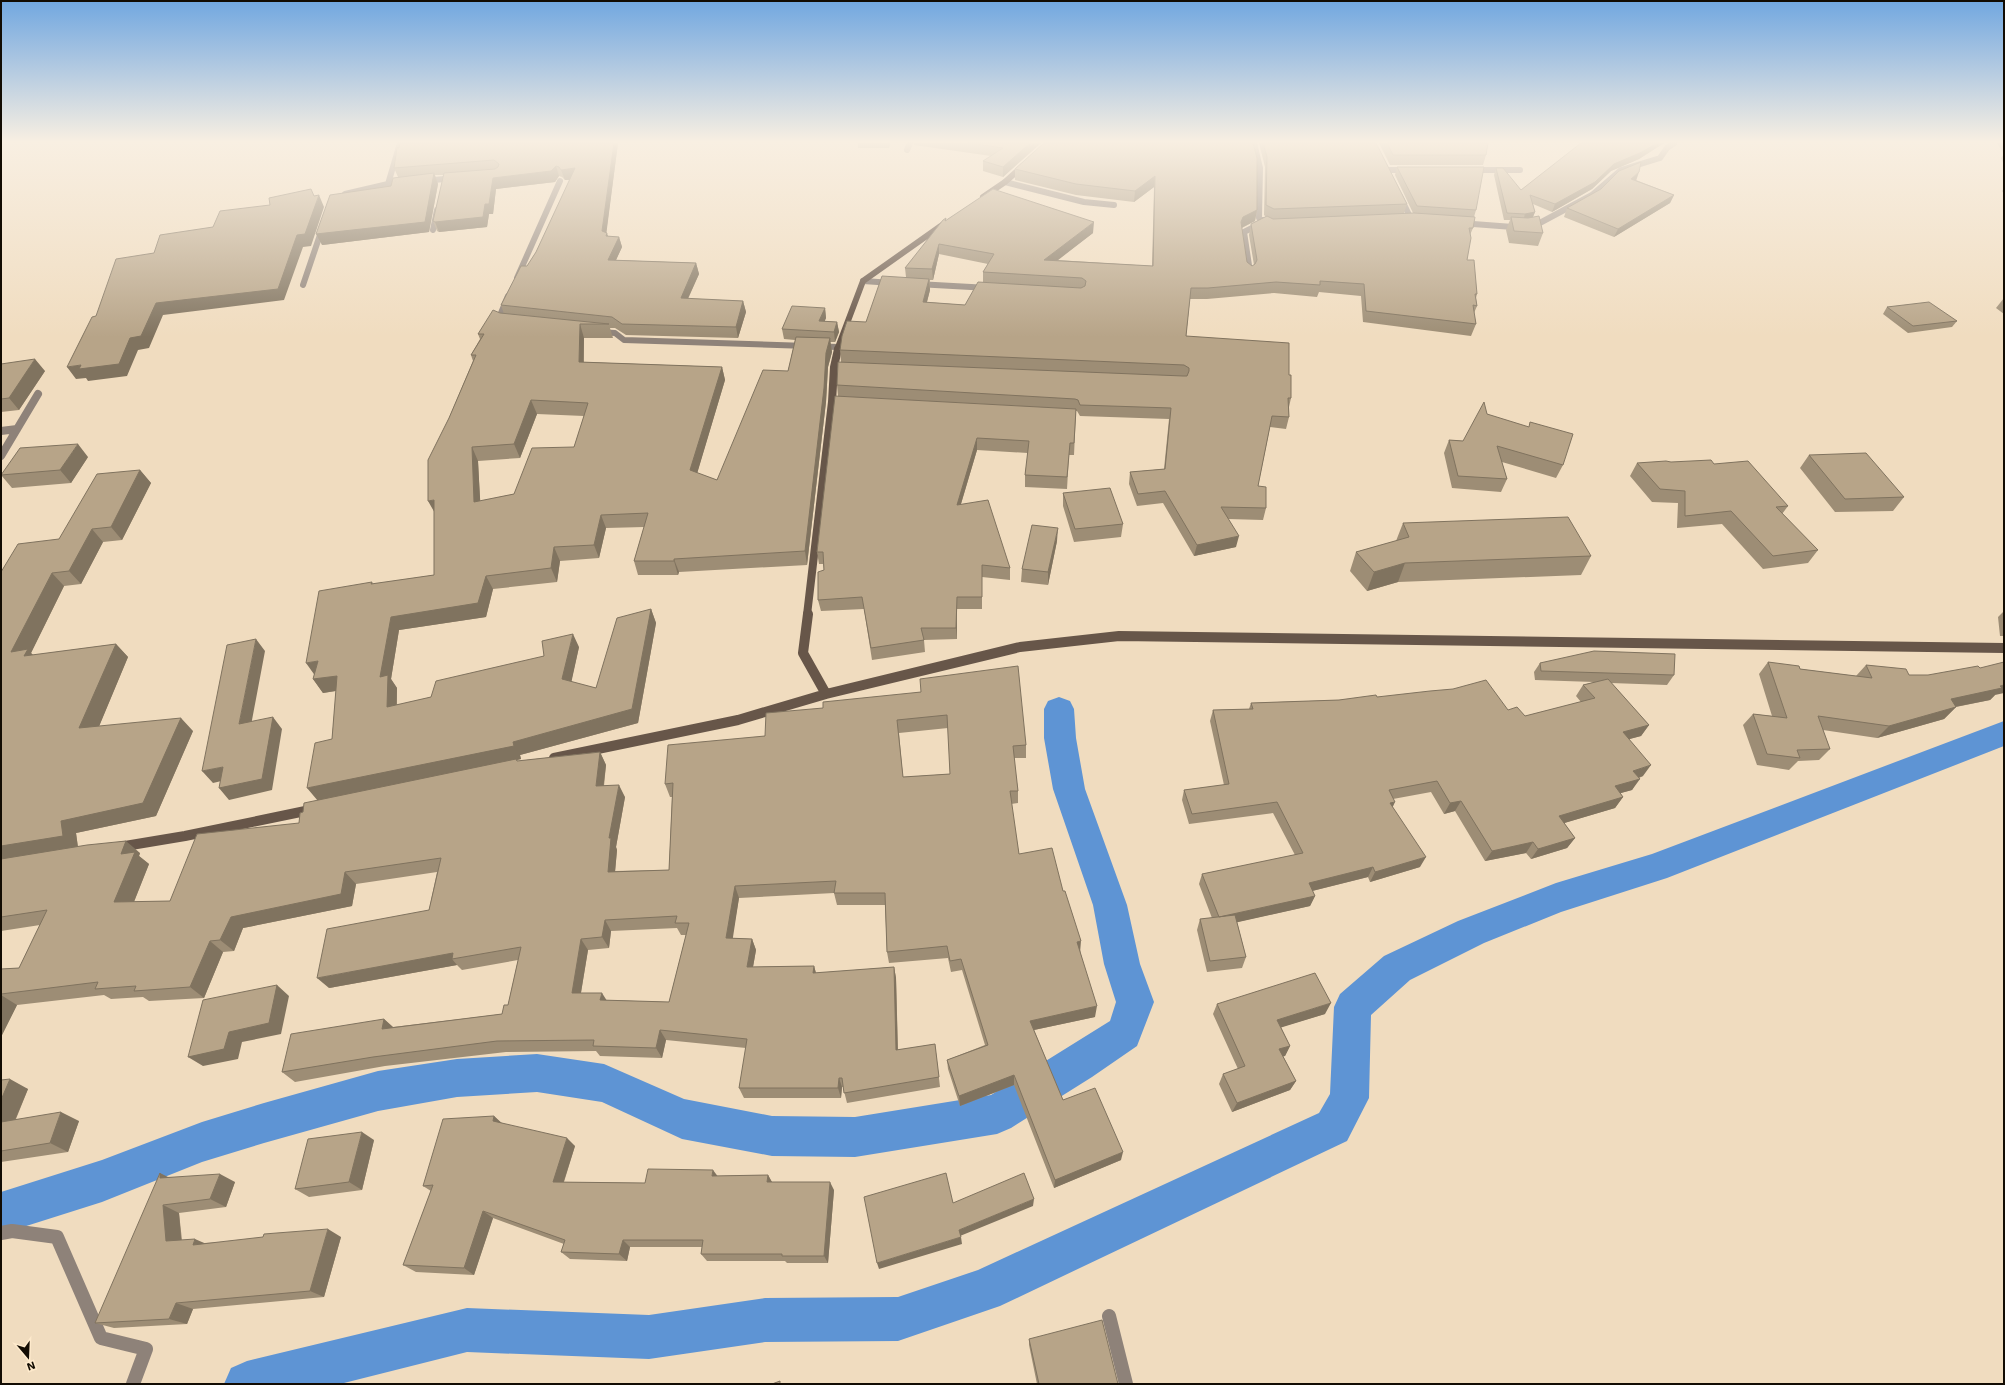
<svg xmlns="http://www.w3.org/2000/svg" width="2005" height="1385" font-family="'Work Sans',sans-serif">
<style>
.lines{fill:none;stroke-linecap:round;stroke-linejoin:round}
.canal{fill:#5e94d4;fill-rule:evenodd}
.street-far2{stroke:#8e8279;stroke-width:6}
.street-far1{stroke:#8e8279;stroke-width:8}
.street{stroke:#8e8279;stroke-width:14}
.secondary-far2{stroke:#675649;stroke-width:6}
.secondary-far1{stroke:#675649;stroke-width:8}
.secondary{stroke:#675649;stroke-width:10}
.wall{fill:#9d8d75;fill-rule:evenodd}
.shaded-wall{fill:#80735f}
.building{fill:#b7a488;stroke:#80735f;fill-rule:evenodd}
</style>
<rect width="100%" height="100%" fill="#f0dcbf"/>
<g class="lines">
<path class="canal" d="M1059,697L1070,701L1074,709L1076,738L1085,789L1127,905L1140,964L1154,1002L1137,1046L1092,1077L1011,1128L997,1134L855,1157L772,1156L682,1139L602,1102L537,1092L457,1097L378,1111L264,1143L202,1162L102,1202L1,1234V1192L102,1160L202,1122L264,1103L378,1071L457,1059L537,1054L604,1064L684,1099L772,1116L855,1117L991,1095L1110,1021L1116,1002L1104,964L1093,905L1053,789L1044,738V709L1048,701Z
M2004,721V746L1667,878L1561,912L1484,943L1410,980L1371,1015L1369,1098L1347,1141L1000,1306L898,1341L765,1342L649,1359L467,1352L340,1384H224L231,1368L247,1361L467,1308L649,1315L765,1298L898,1297L978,1270L1319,1113L1330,1094L1334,1007L1340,994L1384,956L1458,921L1556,883L1652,854Z"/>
<path class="street-far2" d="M1254,143L1260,168L1259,218L1273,225
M907,150L910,143
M1387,170H1408
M1470,170H1520
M423,181L455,178
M1005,182L1084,202L1114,205
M388,184L400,143
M345,194L388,184L405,183
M1400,196L1411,219
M1460,223L1513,227L1536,225L1592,195L1621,170L1660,158L1667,148L1674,143
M433,230L437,210
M1250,272L1244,232L1262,223
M517,278L560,181
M863,281L893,283
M917,284L989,288
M303,285L323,226
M507,322L499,318L508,296
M599,332L615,333L624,340L838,347"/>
<path class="street-far1" d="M1,431L17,429
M1,456L38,394"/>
<path class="street" d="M1,1233L12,1231L57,1237L101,1338L146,1349L133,1384
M1109,1316L1126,1384"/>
<path class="secondary-far2" d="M983,197L1005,182L1024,165
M837,350L863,281L945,223"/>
<path class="secondary-far1" d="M807,615L832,402L834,367L838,349"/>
<path class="secondary" d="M808,614L803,653L826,694
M554,758L738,720L826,694L1020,647L1119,636L2004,648
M119,847L185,836L315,809"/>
</g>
<path class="wall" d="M400,143H618L606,233L608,236L619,237L622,247L616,260L696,263L699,274L688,299L743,301L746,312L738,338L626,335L615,328H610L613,338H584V362L722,367L725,380L697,473L717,480L788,371L795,340L784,339L782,329L825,308L826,318L824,321L837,322L839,332L835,342H830L832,352L828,367L826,402L807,565L679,572L678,575H638L634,561L644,527L606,528L599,558L560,561L557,582L493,589L486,617L399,630L391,679L397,688V705L431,697L544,656L579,647L571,682L596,688L651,609L656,623L638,723L520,755L521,759L517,760V761L600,752L606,765L604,786L625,797L616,847L617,850L615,871L669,870L672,797H670L665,784L823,708L921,692L1026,745V758H1014L1018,791V803L1011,804L1019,854L1063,891L1080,950L1095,1017L1034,1030L1063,1100L1121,1160L1054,1188L1014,1085L960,1106L948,1069L947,1060L985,1045L962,970L951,972L948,958L889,963L887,952L885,905H837L834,893L739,898L732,938L752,939L756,950L753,967L814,966L816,973L894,967L896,978L898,1050L935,1044L940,1087L847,1103L843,1087H842L841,1098H744L739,1088L746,1048L666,1040L662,1058L600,1056L596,1051L506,1052L385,1066L295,1082L282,1072L384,1019L393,1027L502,1014L508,1005L518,960L462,970L457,965L329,988L429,910L437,872L356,884L352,906L243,928L234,951L223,952L204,998L149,1001L143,997L111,999L104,995L17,1005L1,1037V969L19,968L40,925L1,931V572L59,539L140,470L151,483L122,540L103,542L81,584L64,586L31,653L33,655L116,644L128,657L99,726L193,731L156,816L76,833L78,847L140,853L139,856L149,864L134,902L170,901L299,823L303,812L317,801L332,739L336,691L323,693L313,679L372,582L373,584L434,575L449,418L473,361L471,355L480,339L478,334L500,313L504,314L501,305L527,266L536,252L570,180H565L562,177L559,176L555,182L496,189L493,214H489L487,227L439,232L437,231L433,221L444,175H435L438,184L429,232L322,245L391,186L398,177L394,168ZM537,414L584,416L574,447L514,494L480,501L478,461L520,458ZM948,728L950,774L903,777L899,733ZM677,928L681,935H686L669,1002L606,1000L581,993L588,950L609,948L611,931Z
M858,143H890L889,148H858Z
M914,143H1041L1003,177L983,171V161L991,156L914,145Z
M1044,143L1257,210L1255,221L1242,228L1247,262L1252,266L1254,265L1249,235L1251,224L1266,217L1264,215L1265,167L1259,143H1376L1407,204L1404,213H1413L1395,175L1397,167L1476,210L1474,217L1473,228L1470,235L1467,260L1477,294L1476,298L1477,306L1474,313L1476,324L1471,336L1363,322L1361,296L1319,292L1317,297L1274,293L1207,299H1190L1186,336L1289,375L1291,398L1289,407V417L1286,429L1270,427L1258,486L1266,508L1263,520L1228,519L1236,547L1194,556L1163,503L1137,506L1129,484L1130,472L1164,469L1169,419L1080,416L1077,411H1076L1074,455H1069L1067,489L1025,487V475L1028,453L977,450L961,504L1010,568V580L982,577V609H957V639L924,640L925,652L872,660L864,609L821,611L818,600L824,570L823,564H819L817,552L838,396L837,385L841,362L840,350L866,322L906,277L905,268L946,220L1093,233L1057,260L1152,266L1154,187L1134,202L1076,195L1015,180V169ZM939,254L988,264L983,272V282L965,305L927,302L930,290V280H933Z
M1379,143H1488L1486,155L1483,165H1390Z
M1581,143H1664L1639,159L1611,171L1592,189L1552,212L1533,204L1535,212L1533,217L1543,233L1538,246L1509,243L1506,230L1510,220H1504L1494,175L1496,168L1521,190Z
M1997,143H2004V165L2001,158L2004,154Z
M1636,180L1674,195L1670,203L1614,237L1564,217L1567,208Z
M2004,188V194L2002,191Z
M2004,298V314L1996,308Z
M1887,307L1957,321L1952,327L1908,333L1883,314Z
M1,364L45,371L19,410L1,412Z
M1487,414L1563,465L1556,478L1502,462L1507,479L1501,492L1452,488L1444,453L1449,440L1463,441Z
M1809,455L1904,497L1893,511L1835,512L1800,468Z
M88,457L71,483L12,488L1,475V474Z
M1671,462L1714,464L1788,506L1782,514L1818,550L1808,563L1763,569L1722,524L1677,528L1678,503L1652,502L1630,476L1637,463Z
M1063,493L1123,524L1121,537L1074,542L1063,506Z
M1403,523L1591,556L1581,575L1398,582L1367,591L1350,571L1356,552L1396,541Z
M1057,541L1048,585L1021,582L1022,569Z
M2004,611V636H2000L1998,617Z
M1768,662L1800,669L1856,676L1866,665L1995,695L1990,700L1956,707L1944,719L1877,738L1823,730L1830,749L1819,760L1798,761L1789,770L1757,765L1743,725L1753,714L1772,716L1759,674Z
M1540,663L1674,675L1667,685L1611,683L1649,725L1641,736L1629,739L1643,776L1639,778L1632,790L1620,793L1623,797L1615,808L1564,823L1575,838L1567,848L1531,859L1526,853L1485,861L1455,811L1444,814L1431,792L1393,799V808L1420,867L1370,882L1368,877L1312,891L1315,896L1310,906L1237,922L1246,957L1242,968L1207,972L1197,930L1200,919L1212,918L1199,884L1202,874L1295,855L1273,813L1189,824L1182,800L1184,790L1224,785L1210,721L1213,710L1249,709L1251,703L1339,700L1377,697L1508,710L1525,716L1581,702L1576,696L1583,685L1594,682L1535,680L1534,672Z
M1217,1004L1325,1014L1281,1027L1290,1046L1285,1056H1283L1296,1081L1290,1090L1232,1112L1219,1084L1223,1074L1238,1069L1213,1014Z
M1,1080L28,1089L16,1119L79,1121L68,1152L1,1162Z
M494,1116L501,1123L575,1146L564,1182L645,1183L717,1176L768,1175L772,1182L834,1190L828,1263H787L785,1261H707L701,1254L702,1247H630L627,1261L570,1259L561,1252L564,1244L493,1218L474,1275L416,1272L403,1265L431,1191L423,1186Z
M374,1140L362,1190L309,1197L295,1189Z
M169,1177L235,1182L226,1207L179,1213L182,1240L204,1243L341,1237L324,1297L193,1309L187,1324L114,1328L95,1323Z
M1029,1339L1118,1384H1037L1029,1345Z"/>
<path class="shaded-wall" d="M614,143H618L606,236L607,233L610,243L602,231Z
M888,143H890L889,148Z
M1030,143H1041L1003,177V167Z
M1657,143H1664L1639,159L1611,171L1592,189L1552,212L1555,204L1614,164Z
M556,166L559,176L555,182L496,189L493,214H489L487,227L439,232L435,222L493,178Z
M575,168L578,179L565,180L561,170Z
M1639,172L1636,181L1631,179Z
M434,173L438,184L429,232L322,245L316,234Z
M1155,176L1154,187L1134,202L1135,191Z
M319,195L324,207L311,246L303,247L284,300L163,315L149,348L138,350L127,376L88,381L86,378L76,379L67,367L81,365L130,338L156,303L297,235L317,201Z
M1674,195L1670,203L1614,237L1618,229Z
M1257,210L1255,221L1241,228V222L1243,217Z
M1535,212L1532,219L1523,221L1525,214Z
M1094,222L1093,233L1044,271V260Z
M619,237L622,247L611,271L608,260Z
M939,244V254L933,280L932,269Z
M696,263L699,274L683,309L681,298Z
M929,279L930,290L924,313L923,302Z
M743,301L746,312L738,338L736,327Z
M825,308L826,318L821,331L819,321Z
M837,322L839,332L835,342L834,332Z
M580,324L584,338L583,375L579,362Z
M830,338L832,352L828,367L826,402L807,565L805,551L826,353Z
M35,359L45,371L19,410L9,398Z
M722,367L725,380L694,484L690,470Z
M531,400L537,414L520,458L514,444Z
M977,438V450L957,517V505Z
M78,444L88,457L71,483L60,470Z
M472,447L478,461L481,515L474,502Z
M140,470L151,483L122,540L111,527Z
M434,500L436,515L428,501Z
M601,515L606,528L599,558L594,545Z
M1058,528L1057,541L1048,585V572Z
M92,529L103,542L81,584L69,571Z
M1239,536L1236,547L1194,556L1197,545Z
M554,547L560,561L557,582L551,568Z
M674,559L679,572L678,575L674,561Z
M1405,563L1398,582L1367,591L1374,572Z
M52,573L64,586L31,653L41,663L11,652Z
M486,576L493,589L486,617L399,630L391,679L397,688L396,721L387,707L380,677L391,617Z
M957,597V639L956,628Z
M651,609L656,623L638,723L520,755L521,759L517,760L524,772L517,761L318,801L307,788L513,742L632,709Z
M573,634L579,647L569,693L562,679Z
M256,639L265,651L249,736L239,724Z
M116,644L128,657L93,741L79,728Z
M318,661L316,677L306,663Z
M337,676L347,689L323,693L313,679Z
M2004,685V693L1995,695L1990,700L1939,710L1951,699Z
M1956,707L1944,719L1877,738L1889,726Z
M273,717L282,729L272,790L229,800L219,788Z
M181,718L193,731L156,816L76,833L78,848L1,861V846L61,821Z
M1649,725L1641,736L1615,743L1623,732Z
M600,752L606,765L602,798L596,786Z
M1651,765L1643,776L1625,782L1633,771Z
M223,767L234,778L213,783L202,771Z
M1640,779L1632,790L1607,797L1615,786Z
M619,785L625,797L616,847L617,850L614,884L608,872L609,838Z
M1623,797L1615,808L1551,827L1559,816Z
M1461,801L1455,811L1444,814L1450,803Z
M1395,802L1390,813V803Z
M1575,838L1567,848L1531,859L1538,849Z
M126,841L140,853L139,856L149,864L129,914L114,902L121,854Z
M1533,842L1526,853L1485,861L1492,851Z
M1426,857L1420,867L1370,882L1375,872Z
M1373,867L1368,877L1304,893L1309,883Z
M345,872L356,884L352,906L243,928L234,951L220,940L231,917Z
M735,886L739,898L731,950L726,938Z
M1315,896L1310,906L1216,927L1219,917Z
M605,920L611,931L609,948L602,937Z
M581,939L588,950L579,1004L572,993Z
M752,939L756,950L751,978L747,967Z
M210,941L223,952L204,998L190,987Z
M1081,941L1080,953L1077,942Z
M453,953L452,959L457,965L329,988L317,978Z
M814,966L817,977L813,973Z
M894,967L896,978L898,1060L896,1050Z
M277,985L289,996L281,1034L242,1042L238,1059L203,1066L188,1057L229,1032Z
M602,993L609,1004L600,1000Z
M1,995L17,1005L1,1037Z
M1331,1003L1325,1014L1273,1030L1277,1020Z
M1097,1006L1095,1017L1029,1031L1030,1021Z
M384,1019L395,1029H382Z
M660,1030L666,1040L662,1058L656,1048Z
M1290,1046L1285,1056L1274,1059L1279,1049Z
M1014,1075V1085L960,1106L959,1096Z
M839,1078L842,1087L841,1098L838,1088Z
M10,1079L28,1089L10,1132L1,1128V1100Z
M1296,1081L1290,1090L1232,1112L1237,1103Z
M61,1112L79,1121L68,1152L50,1143Z
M494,1116L504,1125L493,1121Z
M362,1132L374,1140L362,1190L349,1182Z
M567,1138L575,1146L561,1190L553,1182Z
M1123,1152L1121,1160L1054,1188L1055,1180Z
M713,1170L719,1178L712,1176Z
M160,1173L176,1181L160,1178Z
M220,1174L235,1182L226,1207L210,1199Z
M768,1175L773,1184L767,1182Z
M830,1182L834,1190L828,1263L824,1256Z
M1034,1199L1033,1206L960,1236L959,1230Z
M163,1205L179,1213L182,1249L166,1241Z
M483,1211L493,1218L474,1275L464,1268Z
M328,1229L341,1237L324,1297L310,1291Z
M961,1237L962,1244L879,1269L877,1263Z
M195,1239L211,1246L193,1245Z
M623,1240L630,1247L627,1261L619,1254Z
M176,1303L193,1309L187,1324L169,1319Z"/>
<path class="building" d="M400,143H614L602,231L607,233L606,236L619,237L608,260L696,263L681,298L743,301L736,327L622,324L612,317L501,305L521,266H527L536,252L575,168L561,170L559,167L556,166L551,171L493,178L489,204H485L483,217L435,222L433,221L444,173L495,169L498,167L499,164L494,160L394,168L397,148H399Z
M968,143H1030L1003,167L983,161L1003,148Z
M1044,143H1253L1257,158V210L1243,217L1241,222L1247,262L1252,266L1255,264L1257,260L1251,224L1267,216L1273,219L1414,213L1475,217L1473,228H1469L1471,238L1467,260H1474L1477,294H1475L1477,306L1473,305L1476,324L1366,311L1364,284L1320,281V285L1276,282L1208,288H1191L1186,336L1289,343V375H1291V398H1288L1289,417L1272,416L1258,486L1266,487V508L1221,507L1239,536L1197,545L1165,491L1138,494L1130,472L1165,469L1171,408L1080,405L1078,400L1075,399L837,385L838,362L1183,376H1187L1189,371V368L1184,365L840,350L842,336L847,321L866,322L882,276L929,279L923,302L965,305L978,282L1081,288L1085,286L1086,281L1082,278L983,272L994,254L939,244L932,269L905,268L943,220L946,218L945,221L993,189L1094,222L1044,260L1153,266L1155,176L1135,191L1076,184L1015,169Z
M1263,143H1376L1407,204L1274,209L1266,205L1267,157Z
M1387,143H1488L1486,155H1393Z
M1581,143H1657L1642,152L1614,164L1595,182L1555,204L1530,195L1535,212L1525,214L1507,213L1496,168H1503L1521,190Z
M1641,162L1639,172L1631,179L1674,195L1618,229L1567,208L1601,189L1619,171Z
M1397,167H1484L1476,210L1417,206Z
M434,173L425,222L316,234L330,195L391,186L393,178Z
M311,189L314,196L319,195L305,234L297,235L278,289L156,303L141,336L130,338L119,364L79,369L81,365L67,367L92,317L96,316L116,259L154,253L160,235L213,227L220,211L270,205L269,198Z
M1539,216L1543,233L1514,231L1511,217L1528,218Z
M1929,302L1957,321L1913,326L1887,307Z
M792,306L825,308L819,321L837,322L834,332L782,329Z
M493,310L500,313L609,324H580L579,362L722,367L690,470L717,480L763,370L788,371L796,337L830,338L826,353L824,388L805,551L674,559V561H634L648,513L601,515L594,545L554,547L551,568L486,576L478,603L391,617L380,677L388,675L387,707L431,697L436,681L544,656L542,641L573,634L562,679L596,688L617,618L651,609L632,709L513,742L514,746L307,788L315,743L332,739L337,676L313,679L318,661L306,663L319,591L372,582L371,584L434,575V500L428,501V460L449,418L476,355H471L484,334H478ZM531,400L588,403L574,447L532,448L514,494L474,502L472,447L514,444Z
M35,359L9,398L1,399V364Z
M835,396L1076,409L1074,443H1070L1067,477L1025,475L1029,441L977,438L957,505L988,500L1010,568L982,565V597H957L956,628H921L924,640L871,648L862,597L818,600V572L824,570L823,552H817Z
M1484,402L1487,414L1529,427L1530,422L1573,434L1563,465L1497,446L1507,479L1458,476L1449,440L1463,441Z
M78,444L60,470L1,475L20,448Z
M1866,453L1904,497L1845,499L1809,455Z
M1711,460L1714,464L1748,461L1788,506L1776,507L1818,550L1773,556L1731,511L1685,516V491L1660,489L1637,463L1666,461L1671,462Z
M140,470L111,527L92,529L69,571L52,573L11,652L28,649L24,656L116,644L79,728L181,718L143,803L61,821L63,836L1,846V572L18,544L59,539L97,474Z
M1110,488L1123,524L1075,529L1063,493Z
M1568,517L1591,556L1405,563L1374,572L1356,552L1409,537L1403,523Z
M1032,525L1058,528L1048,572L1022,569Z
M256,639L239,724L273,717L262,779L219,788L223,767L202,771L227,645Z
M1594,651L1675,654L1674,675L1541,671L1540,663Z
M1768,662L1799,666L1800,669L1872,678L1866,665L1906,669L1909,675H1928L1978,666L1980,668L2004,662V685L2000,686L2002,688L1951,699L1956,707L1889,726L1818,716L1830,749L1797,750L1800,758L1767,754L1753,714L1787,718Z
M1018,666L1026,745L1013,746L1018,791H1010L1019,854L1052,848L1063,891H1065L1081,941L1077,942L1097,1006L1030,1021L1063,1100L1095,1088L1123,1152L1055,1180L1014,1075L959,1096L947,1060L988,1045L961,959L950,961L947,946L887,952L885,893H834L836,881L735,886L726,938L752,939L747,967L814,966L813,973L894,967L896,1050L935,1044L939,1077L844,1093L842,1078H839L838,1088H739L747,1039L660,1030L656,1048L593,1046L594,1040L497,1041L373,1057L282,1072L291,1034L384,1019L382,1029L502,1014L504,1005H508L521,947L452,959L453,953L317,978L327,929L429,910L441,858L345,872L341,894L231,917L220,940L210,941L190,987L134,991L136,986L95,989L98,982L1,994V969L19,968L47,910L1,917V859L87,845L126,841L121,854L135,852L114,902L170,901L197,834L299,823L300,813L303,812L304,803L516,759L517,761L600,752L596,786L619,785L609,838H611L608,872L669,870L673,783L665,784L668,745L765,736L766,713L823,708V702L921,692L920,679ZM947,715L950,774L903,777L897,720ZM677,916L675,923H689L669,1002L600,1000L602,993H572L581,939L602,937L605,920Z
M1608,679L1649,725L1623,732L1651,765L1633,771L1640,779L1615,786L1623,797L1559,816L1575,838L1538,849L1533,842L1492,851L1461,801L1450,803L1437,781L1389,790L1395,802L1390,803L1426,857L1375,872L1373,867L1309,883L1315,896L1219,917L1202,874L1303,853L1277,802L1192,814L1184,790L1229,784L1213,710L1253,709L1251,703L1339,700L1376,695L1377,697L1430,691L1453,689L1486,680L1508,710L1517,707L1525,716L1595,698L1583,685Z
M1235,915L1246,957L1210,961L1200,919Z
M1315,973L1331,1003L1277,1020L1290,1046L1279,1049L1296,1081L1237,1103L1223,1074L1245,1066L1217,1004Z
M277,985L269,1023L229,1032L224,1049L188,1057L203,1000Z
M10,1079L1,1100V1080Z
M61,1112L50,1143L1,1151V1122Z
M494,1116L493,1121L567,1138L553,1182L645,1183L648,1169L713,1170L712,1176L768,1175L767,1182H830L824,1256H782V1254H701L703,1240H623L619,1254L561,1252L565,1240L483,1211L464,1268L403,1265L433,1185L423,1186L443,1119Z
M362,1132L349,1182L295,1189L308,1139Z
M160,1173V1178L220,1174L210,1199L163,1205L166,1241L195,1239L193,1245L263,1237L264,1234L328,1229L310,1291L176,1303L169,1319L95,1323Z
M946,1173L953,1203L1024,1173L1034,1199L959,1230L961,1237L877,1263L864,1197Z
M1102,1320L1118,1384H1039L1029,1339Z
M780,1381V1384H772Z"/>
<linearGradient id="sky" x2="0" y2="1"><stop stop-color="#71a7e0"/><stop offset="0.42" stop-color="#f8efe2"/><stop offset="1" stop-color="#f8efe2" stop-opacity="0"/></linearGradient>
<rect width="2005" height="337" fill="url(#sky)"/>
<rect width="2005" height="1385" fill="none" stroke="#120c03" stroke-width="4"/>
<g transform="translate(28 1357) rotate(161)" stroke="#feeacc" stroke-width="3" paint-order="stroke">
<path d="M0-3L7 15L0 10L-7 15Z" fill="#120c03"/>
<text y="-6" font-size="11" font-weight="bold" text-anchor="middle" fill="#120c03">N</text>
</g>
</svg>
